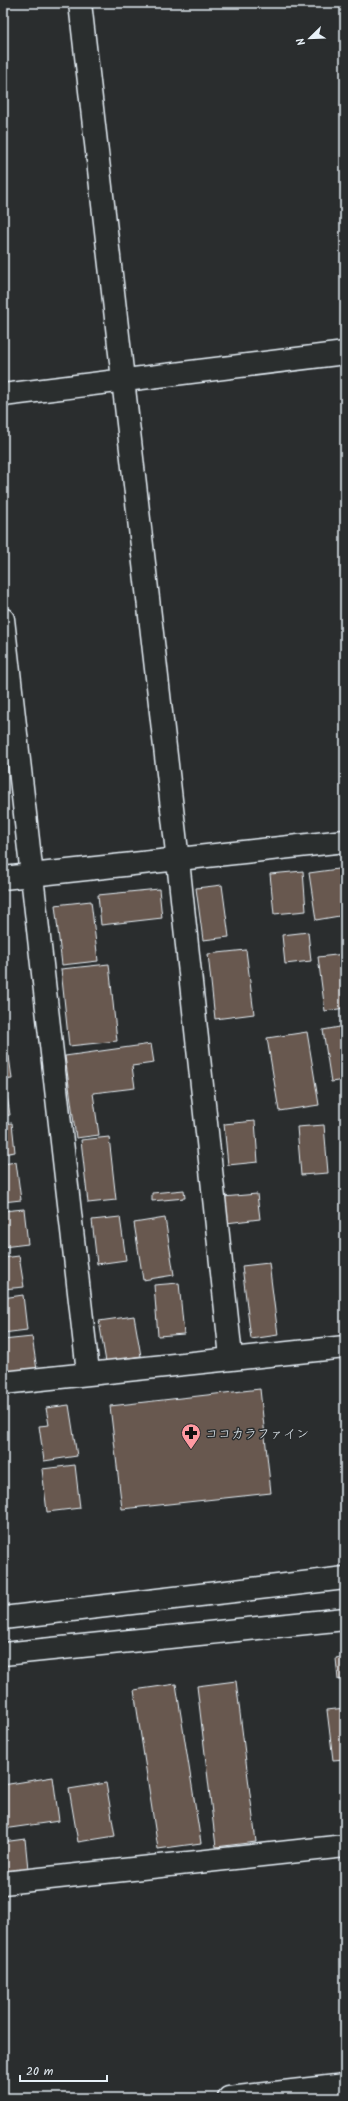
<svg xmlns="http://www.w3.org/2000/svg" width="348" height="2101" font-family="Kalam,'Klee One',sans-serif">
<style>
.building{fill:#68594f;stroke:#e8f1f8}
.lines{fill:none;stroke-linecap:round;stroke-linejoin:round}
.minor-casing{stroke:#e8f1f8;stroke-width:25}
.tertiary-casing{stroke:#e8f1f8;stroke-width:25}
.minor{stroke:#2a2d2e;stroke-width:22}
.tertiary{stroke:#2a2d2e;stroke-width:22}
.labels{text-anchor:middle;stroke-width:3;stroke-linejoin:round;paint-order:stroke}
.poi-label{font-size:13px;fill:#e8f1f8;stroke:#2a2d2e;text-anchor:start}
</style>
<rect width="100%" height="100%" fill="#2a2d2e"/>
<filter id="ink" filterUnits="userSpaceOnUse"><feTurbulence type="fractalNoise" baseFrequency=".025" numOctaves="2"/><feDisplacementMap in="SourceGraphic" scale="8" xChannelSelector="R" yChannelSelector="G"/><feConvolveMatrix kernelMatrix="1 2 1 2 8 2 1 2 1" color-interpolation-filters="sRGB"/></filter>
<g filter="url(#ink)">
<path class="building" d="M345,868V915L316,920L309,873Z
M303,871L306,911L274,914L270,874Z
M222,885L229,937L203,940L196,888Z
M159,889L162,918L101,925L98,895Z
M91,901L98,961L62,965L55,905Z
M308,932L311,961L285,964L282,935Z
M246,950L254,1014L215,1019L208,954Z
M345,954V1008L325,1011L318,957Z
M109,964L117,1041L69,1046L61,969Z
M345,1026V1080L331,1082L323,1030Z
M307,1032L319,1105L279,1111L267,1038Z
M151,1044L154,1063L132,1066L135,1088L93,1093L99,1135L76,1138L65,1056Z
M9,1056L12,1079L3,1080V1057Z
M6,1088L10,1115L3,1116V1089Z
M342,1103H345V1126Z
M255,1121L258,1162L228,1165L224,1124Z
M12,1123L15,1152L3,1154V1124Z
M324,1125L328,1173L301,1175L297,1127Z
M109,1137L116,1200L88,1203L81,1140Z
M16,1162L21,1200L3,1202V1164Z
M184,1190L185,1198L152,1201V1193Z
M257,1194L260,1219L226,1223L223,1197Z
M24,1209L28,1244L3,1247V1211Z
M120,1217L126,1260L97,1264L92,1220Z
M165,1218L174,1275L143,1280L134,1223Z
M19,1256L24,1287L3,1289V1258Z
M269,1263L278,1335L251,1339L242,1266Z
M179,1283L184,1334L158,1336L154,1285Z
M23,1295L27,1330L3,1333V1298Z
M134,1316L141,1356L106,1362L99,1321Z
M32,1337L37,1370L3,1375V1340Z
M260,1389L271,1493L122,1509L110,1406Z
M69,1405L77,1456L44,1461L39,1426L49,1425L46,1408Z
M75,1465L80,1508L47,1512L42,1469Z
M345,1656V1679L338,1680L336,1658Z
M236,1681L256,1842L216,1847L197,1686Z
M176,1684L201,1843L158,1849L134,1690Z
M345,1708V1759L333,1760L327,1710Z
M53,1777L59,1821L3,1829V1785Z
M106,1783L115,1836L78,1842L69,1789Z
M25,1839L28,1869L3,1872V1842Z"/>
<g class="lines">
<g class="minor-casing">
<path id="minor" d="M80,3L178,861L231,1357
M3,395L345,353
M3,619L88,1372
M3,878L345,841
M3,1383L345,1347
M3,1883L345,1846
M229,2098L345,2085"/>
</g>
<g class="tertiary-casing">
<path id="tertiary" d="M3,1618L345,1578
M3,1654L345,1619"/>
</g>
<use href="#minor" class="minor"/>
<use href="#tertiary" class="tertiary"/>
</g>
</g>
<defs>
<g id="pharmacy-pin" transform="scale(1)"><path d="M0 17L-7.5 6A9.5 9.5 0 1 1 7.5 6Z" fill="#ff9aa2" stroke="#2a2d2e"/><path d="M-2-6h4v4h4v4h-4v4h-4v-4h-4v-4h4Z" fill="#111"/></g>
</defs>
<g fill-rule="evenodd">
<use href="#pharmacy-pin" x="191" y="1433"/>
</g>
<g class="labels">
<g class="poi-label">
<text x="205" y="1438">ココカラファイン</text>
</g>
</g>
<rect width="348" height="2101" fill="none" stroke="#2a2d2e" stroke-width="16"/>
<rect x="8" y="8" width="332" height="2085" fill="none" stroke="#e8f1f8" stroke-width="1.5" filter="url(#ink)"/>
<g transform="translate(310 38) rotate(247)" stroke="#2a2d2e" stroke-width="3" paint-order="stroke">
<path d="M0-3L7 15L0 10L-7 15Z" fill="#e8f1f8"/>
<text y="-6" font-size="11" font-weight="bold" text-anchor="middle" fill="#e8f1f8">N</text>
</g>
<path d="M20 2075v6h87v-6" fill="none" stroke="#e8f1f8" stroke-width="2"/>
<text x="26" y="2075" font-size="12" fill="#e8f1f8" stroke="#2a2d2e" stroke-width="3" paint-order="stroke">20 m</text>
</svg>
